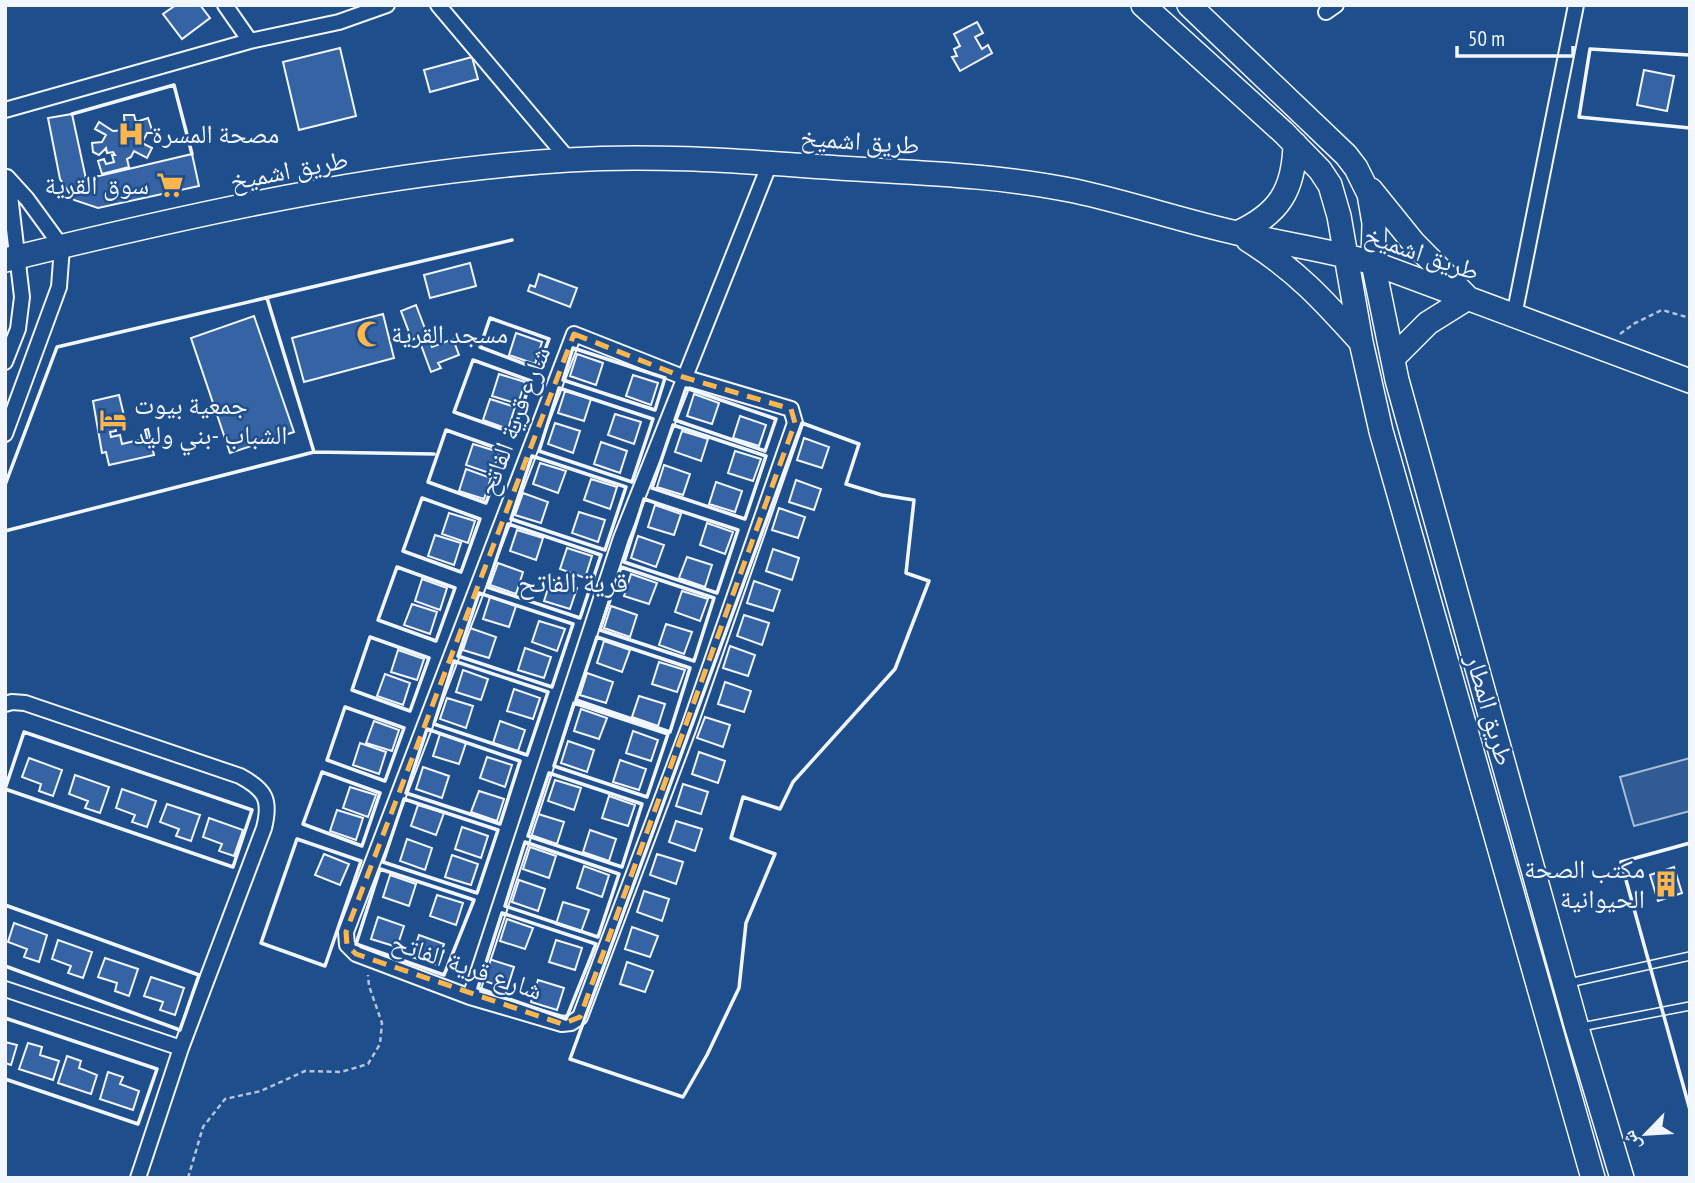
<svg xmlns="http://www.w3.org/2000/svg" width="1695" height="1183" font-family="'PT Sans Narrow','Noto Naskh Arabic',sans-serif">
<style>
.built{fill:#305b95;stroke:#a8bbd7;stroke-width:2}
.building{fill:#3563a3;stroke:#f2f6ff;stroke-width:2}
.lines{fill:none;stroke-linecap:round;stroke-linejoin:round}
.service-casing{stroke:#f2f6ff;stroke-width:10}
.minor-casing{stroke:#f2f6ff;stroke-width:18}
.trunk-casing{stroke:#f2f6ff;stroke-width:26}
.path{stroke:#b3c4dc;stroke-width:2.5;stroke-dasharray:5 3.5;stroke-linecap:butt}
.service{stroke:#1f4e8c;stroke-width:7}
.minor{stroke:#1f4e8c;stroke-width:14}
.trunk{stroke:#1f4e8c;stroke-width:23}
.wall{stroke:#f2f6ff;stroke-width:3.5}
.marked{fill:none;stroke:#ffb74d;stroke-width:5;stroke-dasharray:14 9;stroke-linejoin:round}
.labels{text-anchor:middle;stroke-width:5;stroke-linejoin:round;paint-order:stroke}
.poi-label{font-size:26px;fill:#f2f6ff;stroke:#1f4e8c;text-anchor:start}
.street-label{font-size:26px;fill:#f2f6ff;stroke:#1f4e8c}
.neighbourhood-label{font-size:28px;fill:#f2f6ff;stroke:#1f4e8c}
</style>
<rect width="100%" height="100%" fill="#1f4e8c"/>
<path class="built" d="M1690,758V811L1634,826L1620,777Z"/>
<path class="building" d="M176,5H200L210,18L182,39L163,14Z
M977,22L983,33L975,37L982,49L988,45L992,53L960,71L952,57L957,56L954,49L960,46L954,34Z
M340,48L356,116L299,130L283,62Z
M472,57L478,79L430,92L424,70Z
M1644,70L1674,76L1667,111L1637,105Z
M72,114L86,179L192,154L199,186L98,208L74,200L60,179L48,118Z
M124,115H134L136,122L148,118L153,133H147L142,143L152,148L147,158L134,151L131,157L127,159L129,167L102,174L98,161L104,159L106,164L114,162L112,155H115L113,152L107,153L106,148L99,155L93,152L92,143L102,142L106,135L95,129L99,122L113,131L125,130Z
M470,263L476,286L430,298L424,275Z
M539,274L577,288L570,307L528,291L530,285L535,287Z
M416,305L432,347L453,339L459,355L438,363L441,368L431,372L418,337L412,340L401,311Z
M383,314L394,358L304,382L292,338Z
M254,316L294,432L230,453L191,338Z
M516,333L542,342L535,364L509,355Z
M577,354L603,363L596,385L570,376Z
M499,374L525,382L518,404L492,396Z
M633,375L658,383L651,405L626,396Z
M565,391L591,399L584,421L558,413Z
M694,394L719,403L712,424L687,416Z
M119,395L126,424L115,427L116,431L110,432L111,437L120,435L122,444L147,438L145,430L148,429L154,455L109,465L106,452L102,453L93,401Z
M490,399L515,407L508,429L483,420Z
M615,414L641,422L634,444L608,435Z
M740,416L766,425L759,446L733,438Z
M555,423L580,431L573,453L548,444Z
M682,431L708,439L701,461L675,452Z
M804,438L829,447L822,468L797,460Z
M601,442L627,451L620,473L594,464Z
M473,444L499,452L492,474L466,465Z
M735,451L761,459L753,481L728,473Z
M540,463L566,471L558,493L533,484Z
M664,465L690,474L683,495L657,487Z
M466,469L491,478L484,499L459,491Z
M591,479L617,487L610,509L584,500Z
M796,480L821,489L814,510L789,502Z
M716,482L742,491L735,512L709,504Z
M523,493L548,502L541,523L515,515Z
M655,505L681,514L674,535L648,527Z
M779,508L805,517L798,538L772,530Z
M579,512L605,520L598,542L572,533Z
M449,513L475,521L468,543L442,534Z
M707,523L733,532L725,554L700,545Z
M517,530L543,538L536,560L510,551Z
M435,535L461,543L454,565L428,556Z
M638,536L664,545L656,567L631,558Z
M567,548L592,556L585,578L560,569Z
M773,549L799,558L792,580L766,571Z
M687,557L712,565L705,587L679,578Z
M498,563L523,572L516,594L490,585Z
M631,574L657,583L649,604L624,596Z
M422,579L447,588L440,610L415,601Z
M551,579L577,588L570,609L544,601Z
M754,581L780,590L773,611L747,603Z
M682,591L708,599L700,621L675,612Z
M490,597L516,606L509,627L483,619Z
M412,604L437,612L430,634L404,625Z
M611,606L637,615L630,637L604,628Z
M744,615L769,623L762,645L737,636Z
M539,621L565,629L557,651L532,642Z
M666,624L692,632L684,654L659,645Z
M470,628L496,637L489,658L463,650Z
M604,641L630,650L622,672L597,663Z
M730,646L755,655L748,676L723,668Z
M525,648L551,657L544,678L518,670Z
M398,650L424,659L417,680L391,672Z
M659,662L685,670L677,692L652,684Z
M463,670L488,679L481,700L456,692Z
M587,673L613,682L606,703L580,695Z
M385,674L410,683L403,705L377,696Z
M725,682L751,691L744,712L718,704Z
M514,689L540,698L533,719L507,711Z
M639,696L665,704L658,726L632,717Z
M447,698L473,706L466,728L440,719Z
M581,709L607,718L599,739L574,731Z
M705,717L730,725L723,747L697,738Z
M374,721L399,730L392,751L366,743Z
M500,721L525,730L518,751L493,743Z
M633,731L658,740L651,761L626,753Z
M440,734L466,743L459,764L433,756Z
M568,741L594,750L587,772L561,763Z
M360,743L386,752L379,774L353,765Z
M699,752L725,761L718,783L692,774Z
M487,757L512,765L505,787L480,778Z
M29,758L62,770L53,796L39,791L41,784L22,777Z
M620,760L646,769L639,790L613,782Z
M423,767L449,776L442,798L416,789Z
M75,775L109,787L100,813L85,808L88,801L69,794Z
M555,780L581,788L574,810L548,801Z
M683,784L708,792L701,814L676,806Z
M350,787L376,795L368,817L343,808Z
M122,789L156,801L147,827L132,822L135,815L116,808Z
M479,791L504,799L497,821L471,812Z
M609,796L635,805L628,826L602,818Z
M167,804L200,815L191,841L176,836L179,829L160,822Z
M418,805L444,813L436,835L411,826Z
M337,810L363,818L356,840L330,831Z
M538,814L564,822L557,844L531,835Z
M209,818L243,830L234,856L219,851L222,844L203,837Z
M676,821L702,829L695,851L669,842Z
M462,827L488,836L481,858L455,849Z
M590,830L616,839L609,861L583,852Z
M407,839L432,848L425,870L400,861Z
M530,847L556,856L549,878L523,869Z
M324,854L349,864L340,885L315,875Z
M657,854L683,862L676,884L650,875Z
M452,855L478,864L471,885L445,877Z
M584,866L609,875L602,897L577,888Z
M1674,867L1682,893L1658,901L1650,875Z
M390,875L416,884L409,906L383,897Z
M519,880L545,889L538,911L512,902Z
M644,891L669,899L662,921L637,912Z
M437,895L463,903L456,925L430,916Z
M563,902L589,910L581,932L556,924Z
M378,917L404,926L397,947L371,939Z
M507,919L533,928L525,949L500,941Z
M14,923L47,935L39,962L24,957L27,949L8,942Z
M632,927L658,936L650,957L625,949Z
M419,935L444,944L437,965L412,957Z
M58,940L92,952L83,978L68,973L71,966L52,959Z
M556,940L582,948L575,970L549,962Z
M105,958L138,969L129,996L115,991L117,983L98,977Z
M489,959L514,967L507,989L482,980Z
M627,962L653,971L645,992L620,984Z
M151,977L184,988L175,1015L160,1010L163,1002L144,996Z
M538,980L564,988L557,1010L531,1002Z
M5,1042L17,1045L11,1065L5,1063Z
M28,1043L42,1047L40,1055L59,1061L53,1080L19,1069Z
M67,1056L81,1061L79,1068L97,1075L91,1094L58,1083Z
M108,1072L123,1077L120,1084L139,1091L133,1110L100,1099Z"/>
<g class="lines">
<g class="service-casing">
<path id="service" d="M1569,983L1690,956
M1581,1027L1690,1006"/>
</g>
<g class="minor-casing">
<path id="minor" d="M225,5L250,41
M438,5L569,160
M1326,12L1336,5
M5,110L250,41L339,22L387,5
M1514,316L1576,5
M574,334L683,377L791,409L795,423L689,727L580,1017L571,1023L562,1024L470,997L356,954L347,945L346,932Z
M5,362L18,329L22,297L8,178
M5,434L59,287L62,247L27,199L7,177
M5,704L12,702L25,703L240,776C266,790 271,800 264,828L181,1048L138,1178
M5,989L181,1048
M470,997L621,538L770,163"/>
</g>
<g class="trunk-casing">
<path id="trunk" d="M1143,5L1284,133L1320,170L1330,185L1339,216L1361,342L1381,431L1593,1178
M1189,5L1346,155L1356,168L1369,194L1374,223L1373,263L1397,380L1577,1028L1622,1178
M1371,190L1413,242L1468,298L1428,323L1393,358
M1237,233C1279,214 1294,190 1295,144
M1248,240C1296,270 1324,301 1361,342
M5,260C190,215 378,172 568,160C658,154 749,162 839,168C918,173 998,175 1075,191C1130,203 1183,221 1237,233C1283,244 1329,250 1373,263L1690,381"/>
</g>
<path class="path" d="M1620,334L1635,323L1662,310L1690,318
M188,1178L203,1127L225,1099L261,1091L305,1071L341,1072L368,1064L380,1044L382,1023L369,986L368,975"/>
<use href="#service" class="service"/>
<use href="#minor" class="minor"/>
<use href="#trunk" class="trunk"/>
<path class="wall" d="M1690,55L1590,49L1579,117L1690,128
M72,114L174,85L192,154
M267,298L314,452
M490,318L549,339L538,369L480,347Z
M573,348L665,378L655,410L563,380Z
M473,360L531,381L513,433L454,412Z
M559,388L653,419L632,482L539,451Z
M686,388L776,419L765,451L675,420Z
M802,423L859,444L846,484L882,495L914,500L906,573L929,581L895,669L793,782L780,809L743,797L731,838L775,854L746,923L739,988L707,1055L683,1097L570,1059Z
M673,425L766,456L745,519L652,488Z
M446,430L505,451L486,503L428,482Z
M532,456L626,487L605,550L511,519Z
M5,485L57,347L512,240
M422,498L480,519L461,572L403,551Z
M644,499L738,530L717,593L624,562Z
M508,524L601,555L580,618L487,587Z
M5,531L314,452L434,454
M397,567L455,588L436,641L378,620Z
M621,567L714,598L694,661L600,630Z
M479,593L573,624L552,687L458,656Z
M370,637L429,658L410,711L352,690Z
M597,637L690,668L670,732L576,700Z
M454,661L548,692L527,755L434,724Z
M574,703L668,734L647,797L554,766Z
M345,707L404,728L385,781L327,760Z
M427,729L520,761L500,824L406,793Z
M24,732L252,810L233,867L5,789Z
M322,772L380,793L362,846L303,824Z
M549,773L642,804L622,867L528,836Z
M404,799L498,830L477,893L383,862Z
M297,839L361,861L325,966L261,943Z
M525,842L619,874L598,937L505,906Z
M1690,843L1621,862L1690,1110
M380,869L474,900L444,975L356,944Z
M5,905L199,975L180,1030L5,966
M502,913L596,944L566,1019L478,988Z
M5,1018L157,1069L138,1124L5,1079"/>
</g>
<path class="marked" d="M574,334L683,377L791,409L795,423L580,1017L562,1024L356,954L347,945L346,932Z"/>
<defs>
<g id="hospital-bare" transform="scale(2.1)"><path d="M-5-5h3v3.5h4V-5h3V5h-3V1.5h-4V5h-3Z" fill="#ffb74d" stroke="#1f4e8c" stroke-width="2.5" paint-order="stroke"/></g>
<g id="supermarket-bare" transform="scale(2.1)"><path d="M-6-5.5h2.5l.6 2H6L4.5 2H-2.5L-4.4-4H-6ZM-1.5 3.2a1.3 1.3 0 1 0 .1 0ZM3 3.2a1.3 1.3 0 1 0 .1 0Z" fill="#ffb74d" stroke="#1f4e8c" stroke-width="2.5" paint-order="stroke"/></g>
<g id="mosque-bare" transform="scale(2.1)"><path d="M3.5-4.9A6 6 0 1 0 3.5 4.9A5 5 0 1 1 3.5-4.9Z" fill="#ffb74d" stroke="#1f4e8c" stroke-width="2.5" paint-order="stroke"/></g>
<g id="hotel-bare" transform="scale(2.1)"><path d="M-6-4.5h1.5V1H6V5H4.5V3h-9V5H-6ZM-4 0a1.8 1.8 0 1 1 3.6 0ZM.5 0V-2.5h3Q6-2.5 6 0Z" fill="#ffb74d" stroke="#1f4e8c" stroke-width="2.5" paint-order="stroke"/></g>
<g id="building-bare" transform="scale(2.1)"><path d="M-4-6H4V6H1V3H-1V6H-4ZM-2.5-4.3h1.7v1.8h-1.7ZM.8-4.3h1.7v1.8H.8ZM-2.5-1h1.7V.8h-1.7ZM.8-1h1.7V.8H.8Z" fill="#ffb74d" stroke="#1f4e8c" stroke-width="2.5" paint-order="stroke"/></g>
</defs>
<g fill-rule="evenodd">
<use href="#hospital-bare" x="131" y="134"/>
<use href="#supermarket-bare" x="170" y="185"/>
<use href="#mosque-bare" x="370" y="334"/>
<use href="#hotel-bare" x="113" y="420"/>
<use href="#building-bare" x="1666" y="884"/>
</g>
<g class="labels">
<g class="poi-label">
<text x="152" y="143">مصحة المسرة</text>
<text x="149" y="194" text-anchor="end">سوق القرية</text>
<text x="391" y="343">مسجد القرية</text>
<text x="134" y="414">جمعية بيوت<tspan x="134" dy="30">الشباب -بني وليد</tspan></text>
<text x="1645" y="878" text-anchor="end">مكتب الصحة<tspan x="1645" dy="30">الحيوانية</tspan></text>
</g>
<g class="street-label">
<text transform="translate(860 141) rotate(4)" y="9">طريق اشميخ</text>
<text transform="translate(289 170) rotate(-11)" y="9">طريق اشميخ</text>
<text transform="translate(1422 253) rotate(19)" y="9">طريق اشميخ</text>
<text transform="translate(514 421) rotate(-69)" y="9">شارع قرية الفاتح</text>
<text transform="translate(1490 710) rotate(74)" y="9">طريق المطار</text>
<text transform="translate(467 966) rotate(19)" y="9">شارع قرية الفاتح</text>
</g>
<g class="neighbourhood-label">
<text x="573" y="592">قرية الفاتح</text>
</g>
</g>
<rect width="1695" height="1183" fill="none" stroke="#f2f6ff" stroke-width="14"/>
<g transform="translate(1646 1134) rotate(245)" stroke="#1f4e8c" stroke-width="5" paint-order="stroke">
<path d="M0-5L12 26L0 18L-12 26Z" fill="#f2f6ff"/>
<text y="-10" font-size="19" font-weight="bold" text-anchor="middle" fill="#f2f6ff">ش</text>
</g>
<path d="M1457 46v10h116v-10" fill="none" stroke="#f2f6ff" stroke-width="3.5"/>
<text x="1468" y="46" font-size="21" fill="#f2f6ff" stroke="#1f4e8c" stroke-width="5" paint-order="stroke">50 m</text>
</svg>
